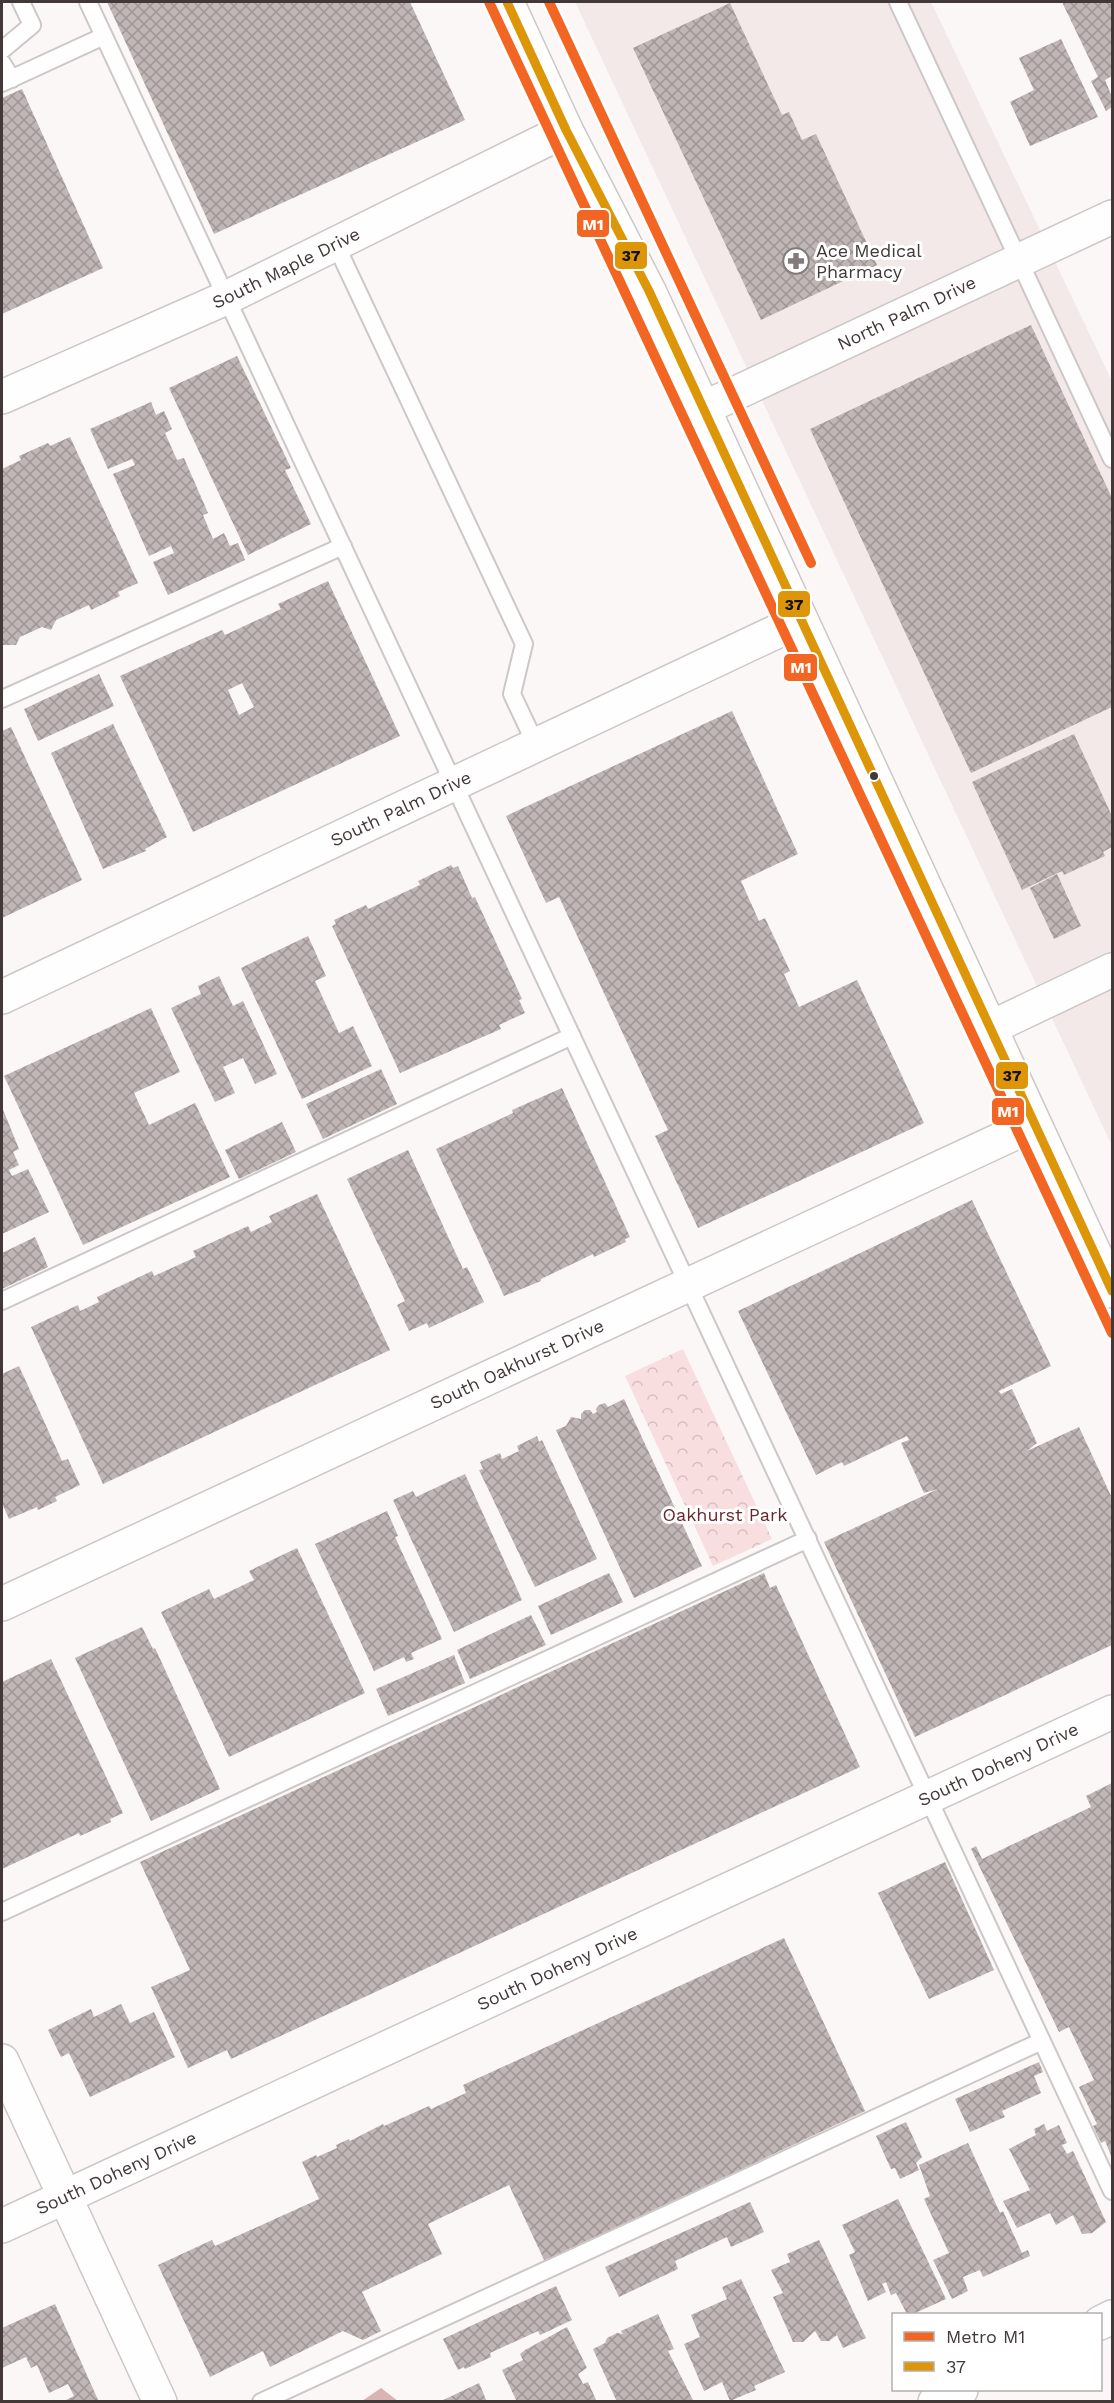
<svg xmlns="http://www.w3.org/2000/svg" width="1114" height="2403" font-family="'Work Sans',sans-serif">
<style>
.built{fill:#f4e9e9}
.park{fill:url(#park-crowns)}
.water{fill:#d9b4b4}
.building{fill:url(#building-cross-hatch);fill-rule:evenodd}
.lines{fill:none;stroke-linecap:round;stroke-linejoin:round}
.service-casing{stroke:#cdc7c7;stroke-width:20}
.minor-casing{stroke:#cdc7c7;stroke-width:36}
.tertiary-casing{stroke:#cdc7c7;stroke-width:36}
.primary-casing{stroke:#cdc7c7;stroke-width:36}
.service{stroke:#fefefe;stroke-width:16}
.minor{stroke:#fefefe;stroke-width:33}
.tertiary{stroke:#fefefe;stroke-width:33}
.primary{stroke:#fefefe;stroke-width:33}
.bus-1-casing{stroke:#fff;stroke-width:14}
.bus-1{stroke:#dc9608;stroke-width:9}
.metro-1-casing{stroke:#fff;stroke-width:15}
.metro-1{stroke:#f26522;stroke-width:10}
.bus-dot{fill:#433838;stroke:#fff;stroke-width:2}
.labels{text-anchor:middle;stroke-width:6;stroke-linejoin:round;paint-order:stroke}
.poi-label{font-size:18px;fill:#433838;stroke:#fff;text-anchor:start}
.street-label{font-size:18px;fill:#433838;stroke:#fff}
.park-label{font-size:18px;fill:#69282d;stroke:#fff}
.line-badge{stroke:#fff;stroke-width:2}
.badge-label{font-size:16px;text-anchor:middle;font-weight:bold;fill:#fff}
.pale-badge-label{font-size:16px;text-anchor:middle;font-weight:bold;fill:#111}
</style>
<defs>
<pattern id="park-crowns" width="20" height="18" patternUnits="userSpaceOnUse" patternTransform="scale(1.5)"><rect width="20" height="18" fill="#f8dede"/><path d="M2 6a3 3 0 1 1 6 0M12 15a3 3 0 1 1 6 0" fill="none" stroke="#d6bfbf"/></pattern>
<pattern id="building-cross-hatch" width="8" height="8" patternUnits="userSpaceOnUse" patternTransform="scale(1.5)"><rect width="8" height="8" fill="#c1b6b6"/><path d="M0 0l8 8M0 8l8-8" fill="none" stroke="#9e9595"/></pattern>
</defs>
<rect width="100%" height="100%" fill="#fbf7f7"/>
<path class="built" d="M575,2H931L1112,381V1146Z"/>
<path class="park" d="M683,1349L772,1539L713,1566L625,1376Z"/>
<path class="water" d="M381,2388L398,2401H362Z"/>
<path class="building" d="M107,2H410L465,120L214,234Z
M1062,2H1112V76L1105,80L1112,97V107L1106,111L1091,81L1098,77Z
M730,3L782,115L789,112L802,140L816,134L877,265L761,320L633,48Z
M1061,39L1098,117L1030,146L1010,102L1034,90L1019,58Z
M22,89L103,268L2,314V98Z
M1031,325L1112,498V707L971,773L810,429Z
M237,356L291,468L285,470L311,524L248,555L169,388Z
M151,402L156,415L164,411L172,429L165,433L177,460L184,458L208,513L203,515L213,539L224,533L230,546L238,543L245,560L168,595L153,562L174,553L171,546L149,556L113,474L135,465L132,459L108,469L90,429Z
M70,437L138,583L118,592L120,596L91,610L89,605L56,620L51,630L42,627L20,637L16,645H2V469L21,460L19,456L48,443L50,446Z
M328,581L400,736L193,832L120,676L222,630L225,635L281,609L278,604ZM242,683L254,707L239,715L228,690Z
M99,674L114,706L38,741L24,709Z
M732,711L798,854L741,881L759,921L765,918L790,971L784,974L799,1007L857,980L924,1123L698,1228L655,1136L668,1130L559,897L546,903L506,816Z
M113,724L167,837L145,849L146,851L103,869L51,753Z
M11,727L82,880L2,918V731Z
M1074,734L1112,816V847L1103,852L1105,856L1064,875L1062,871L1022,890L972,782Z
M451,865L453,868L458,866L472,898L475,897L522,999L519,1000L525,1013L499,1025L501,1029L400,1073L332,926L336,924L334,920L366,905L368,909L420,885L418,881Z
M1057,874L1081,926L1054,939L1030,888Z
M308,936L326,976L315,981L339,1033L353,1026L372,1066L302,1099L241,968Z
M219,976L233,1006L243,1001L277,1074L255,1084L243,1058L223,1067L235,1093L215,1102L171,1008L201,994L198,986Z
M151,1008L180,1072L134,1093L149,1125L195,1103L230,1177L83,1245L4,1076Z
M381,1069L397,1104L323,1139L306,1104Z
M562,1088L630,1237L625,1239L626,1242L594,1257L593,1254L541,1279V1281L504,1296L436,1149L513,1113L512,1110Z
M2,1107L19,1149L13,1152L19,1165L9,1170L12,1176L28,1169L49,1212L2,1234Z
M282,1122L296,1152L239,1179L225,1150Z
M408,1150L463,1269L467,1267L484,1302L429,1328L427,1323L409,1331L397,1305L405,1301L347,1179Z
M317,1194L390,1350L103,1484L31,1327L78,1305L80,1311L99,1302L97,1297L152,1271L154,1276L196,1257L193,1251L248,1226L251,1232L272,1222L269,1216Z
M972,1200L1051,1366L999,1391L1001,1394L1012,1389L1037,1443L1027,1451L1079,1427L1112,1498V1645L915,1737L824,1542L938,1489L924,1493L901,1443L909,1440L907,1436L844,1466L842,1462L816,1475L738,1311Z
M35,1237L48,1267L2,1289V1253Z
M19,1366L62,1461L68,1459L80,1485L55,1497L57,1501L38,1510L37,1507L9,1519L2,1503V1374Z
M624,1399L702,1566L634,1598L556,1430L566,1426L571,1417L581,1419V1414L585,1410H590L593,1414L597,1412L596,1409L599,1405L605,1403L608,1407Z
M537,1436L539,1442L542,1440L597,1559L535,1587L479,1470L483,1469L480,1462L500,1453L502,1459L519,1451L517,1446Z
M465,1474L522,1600L454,1632L393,1500L413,1491L416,1497Z
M387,1511L398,1536L395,1537L442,1639L411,1653L414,1659L406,1662L404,1657L374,1671L315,1544Z
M297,1548L365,1693L229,1757L161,1612L209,1589L214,1599L254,1580L249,1571Z
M609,1573L623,1602L551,1635L538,1606Z
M764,1573L770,1588L776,1585L860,1767L231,2059L227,2050L188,2068L151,1987L190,1970L140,1862Z
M531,1615L546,1645L470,1679L457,1650Z
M142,1627L153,1649L155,1648L220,1789L151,1821L75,1658Z
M454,1655L465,1683L388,1716L376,1689Z
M51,1659L123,1813L110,1819L111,1822L80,1836L79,1833L2,1869V1682Z
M1112,1783V2158L1105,2141L1101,2143L1093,2126L1097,2124L1079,2087L1094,2080L1069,2027L1059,2032L971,1849L976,1846L982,1859L1091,1807L1086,1796Z
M945,1862L994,1970L929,1999L878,1893Z
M784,1938L865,2111L545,2262L509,2185L428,2224L442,2254L362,2292L381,2331L363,2340L343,2331L270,2367L263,2351L210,2377L158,2265L212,2240L215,2246L319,2199L302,2162L316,2155L317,2157L337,2148L336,2145L349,2139L350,2141L383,2124L384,2126L429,2106L431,2109L466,2093L463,2085Z
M121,2004L130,2023L154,2012L175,2057L90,2097L69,2053L61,2057L48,2030L91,2009L94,2017Z
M1039,2062L1043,2072L1034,2076L1041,2093L1002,2111L1005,2117L970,2132L955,2099Z
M906,2122L922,2157L916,2163L919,2170L900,2179L895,2168L891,2169L876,2136Z
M1044,2124L1047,2131L1059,2125L1067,2143L1062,2145L1067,2154L1073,2151L1106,2222L1092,2233L1082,2234L1073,2215L1056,2225L1050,2213L1017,2228L1003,2201L1030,2190L1009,2149L1036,2135L1034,2129Z
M968,2143L1000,2213L1003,2211L1022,2253L1028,2250L1030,2256L983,2277L980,2270L963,2277L968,2291L952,2299L933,2260L949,2253L924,2199L930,2196L919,2165Z
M898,2199L946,2299L913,2314H907L896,2293L891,2295L886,2282L882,2284L886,2292L868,2301L849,2255L855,2252L842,2225Z
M750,2202L764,2232L731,2247L727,2237L675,2261L678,2269L619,2297L605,2267Z
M819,2240L866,2338L843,2348L837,2335L829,2341H821L815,2331L803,2342H793L773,2297L783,2293L771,2270L790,2262L787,2254Z
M741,2279L785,2372L754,2386L756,2390L730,2401L722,2382L704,2391L684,2344L700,2337L691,2315L727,2299L722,2287Z
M556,2286L572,2320L540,2335L538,2331L490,2353L491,2357L465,2369L464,2367L458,2370L443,2339Z
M55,2304L99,2402H62L74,2396L68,2384L49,2393L37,2365L31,2368L26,2357L2,2368V2328Z
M658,2314L674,2349L668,2351L694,2402H617L593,2349L605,2343L607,2338L617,2333L623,2334L621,2331Z
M567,2327L587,2368L578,2374L583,2384L588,2382L597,2402H517L502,2370L523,2360L520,2354L525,2350Z
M479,2383L487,2402H439Z"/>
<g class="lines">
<g class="service-casing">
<path id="service" d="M88,2L1112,2191
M898,2L1112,459
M2,50L32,25L21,2
M2,63L12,79
M2,83L104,36
M335,243L524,644L512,694L536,745
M2,699L343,546
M2,1301L572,1036
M2,1912L808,1539
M261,2402L1042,2041"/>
</g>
<g class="minor-casing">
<g id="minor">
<path id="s1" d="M2,397L226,298L566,130"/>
<path id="s2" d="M702,409L1112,217"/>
<path id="s3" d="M2,997L801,620"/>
<path d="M990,1028L1112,970"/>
<path id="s4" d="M2,1604L1034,1124"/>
<path d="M2,2061L160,2402"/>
<path d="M1100,2323L1112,2317"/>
<path d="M935,2402L961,2390"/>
</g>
</g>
<g class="tertiary-casing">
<g id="tertiary">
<path id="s5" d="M2,2226L1112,1712"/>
</g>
</g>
<g class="primary-casing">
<path id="primary" d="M507,2L566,130L649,291L1112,1291"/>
</g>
<use href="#service" class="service"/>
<use href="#minor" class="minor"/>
<use href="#tertiary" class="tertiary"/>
<use href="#primary" class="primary"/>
<g class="bus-1-casing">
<path id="bus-1" d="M507,2L566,130L649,291L1112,1291"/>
</g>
<use href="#bus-1" class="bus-1"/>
<g class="metro-1-casing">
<path id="metro-1" d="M489,2L1112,1333
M549,2L811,563"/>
</g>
<use href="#metro-1" class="metro-1"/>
</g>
<defs>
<g id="pharmacy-ring" transform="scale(1.35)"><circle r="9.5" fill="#fff" stroke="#837b7b" stroke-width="1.5"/><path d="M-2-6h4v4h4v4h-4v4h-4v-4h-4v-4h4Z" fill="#837b7b"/></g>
</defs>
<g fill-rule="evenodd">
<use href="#pharmacy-ring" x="796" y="261"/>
</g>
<circle class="bus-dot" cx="874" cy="776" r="5"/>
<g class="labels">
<g class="poi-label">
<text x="816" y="257">Ace Medical<tspan x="816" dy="21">Pharmacy</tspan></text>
</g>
<g class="street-label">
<text dy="6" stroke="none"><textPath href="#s1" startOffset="312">South Maple Drive</textPath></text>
<text dy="6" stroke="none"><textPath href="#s2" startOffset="226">North Palm Drive</textPath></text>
<text dy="6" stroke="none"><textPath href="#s3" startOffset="441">South Palm Drive</textPath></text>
<text dy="6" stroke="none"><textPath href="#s4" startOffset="568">South Oakhurst Drive</textPath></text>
<text dy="6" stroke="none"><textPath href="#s5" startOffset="1098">South Doheny Drive</textPath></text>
<text dy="6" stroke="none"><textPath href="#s5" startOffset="612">South Doheny Drive</textPath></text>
<text dy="6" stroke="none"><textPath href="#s5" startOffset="126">South Doheny Drive</textPath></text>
</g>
<g class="park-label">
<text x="725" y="1521">Oakhurst Park</text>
</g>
</g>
<g class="line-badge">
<rect x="576" y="209" width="34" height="29" rx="6" fill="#f26522"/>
<rect x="614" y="241" width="34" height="29" rx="6" fill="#dc9608"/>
<rect x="777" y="590" width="34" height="28" rx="6" fill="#dc9608"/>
<rect x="783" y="653" width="35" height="29" rx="6" fill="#f26522"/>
<rect x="995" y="1061" width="34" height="29" rx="6" fill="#dc9608"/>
<rect x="991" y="1097" width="34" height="29" rx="6" fill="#f26522"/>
</g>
<g class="badge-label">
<text x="593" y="230">M1</text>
<text x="801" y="673">M1</text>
<text x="1008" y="1117">M1</text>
</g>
<g class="pale-badge-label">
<text x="631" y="261">37</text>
<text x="794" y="610">37</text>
<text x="1012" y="1081">37</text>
</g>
<rect width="1114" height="2403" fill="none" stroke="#433838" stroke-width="6"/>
<rect x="892" y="2313" width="210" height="78" fill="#ffffff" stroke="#b4afaf" stroke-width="1.5"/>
<rect x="904" y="2332" width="30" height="9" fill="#f26522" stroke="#b4afaf" stroke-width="1.5"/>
<text x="946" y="2343" font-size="18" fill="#433838">Metro M1</text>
<rect x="904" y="2362" width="30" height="9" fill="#dc9608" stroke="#b4afaf" stroke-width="1.5"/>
<text x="946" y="2373" font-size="18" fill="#433838">37</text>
</svg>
